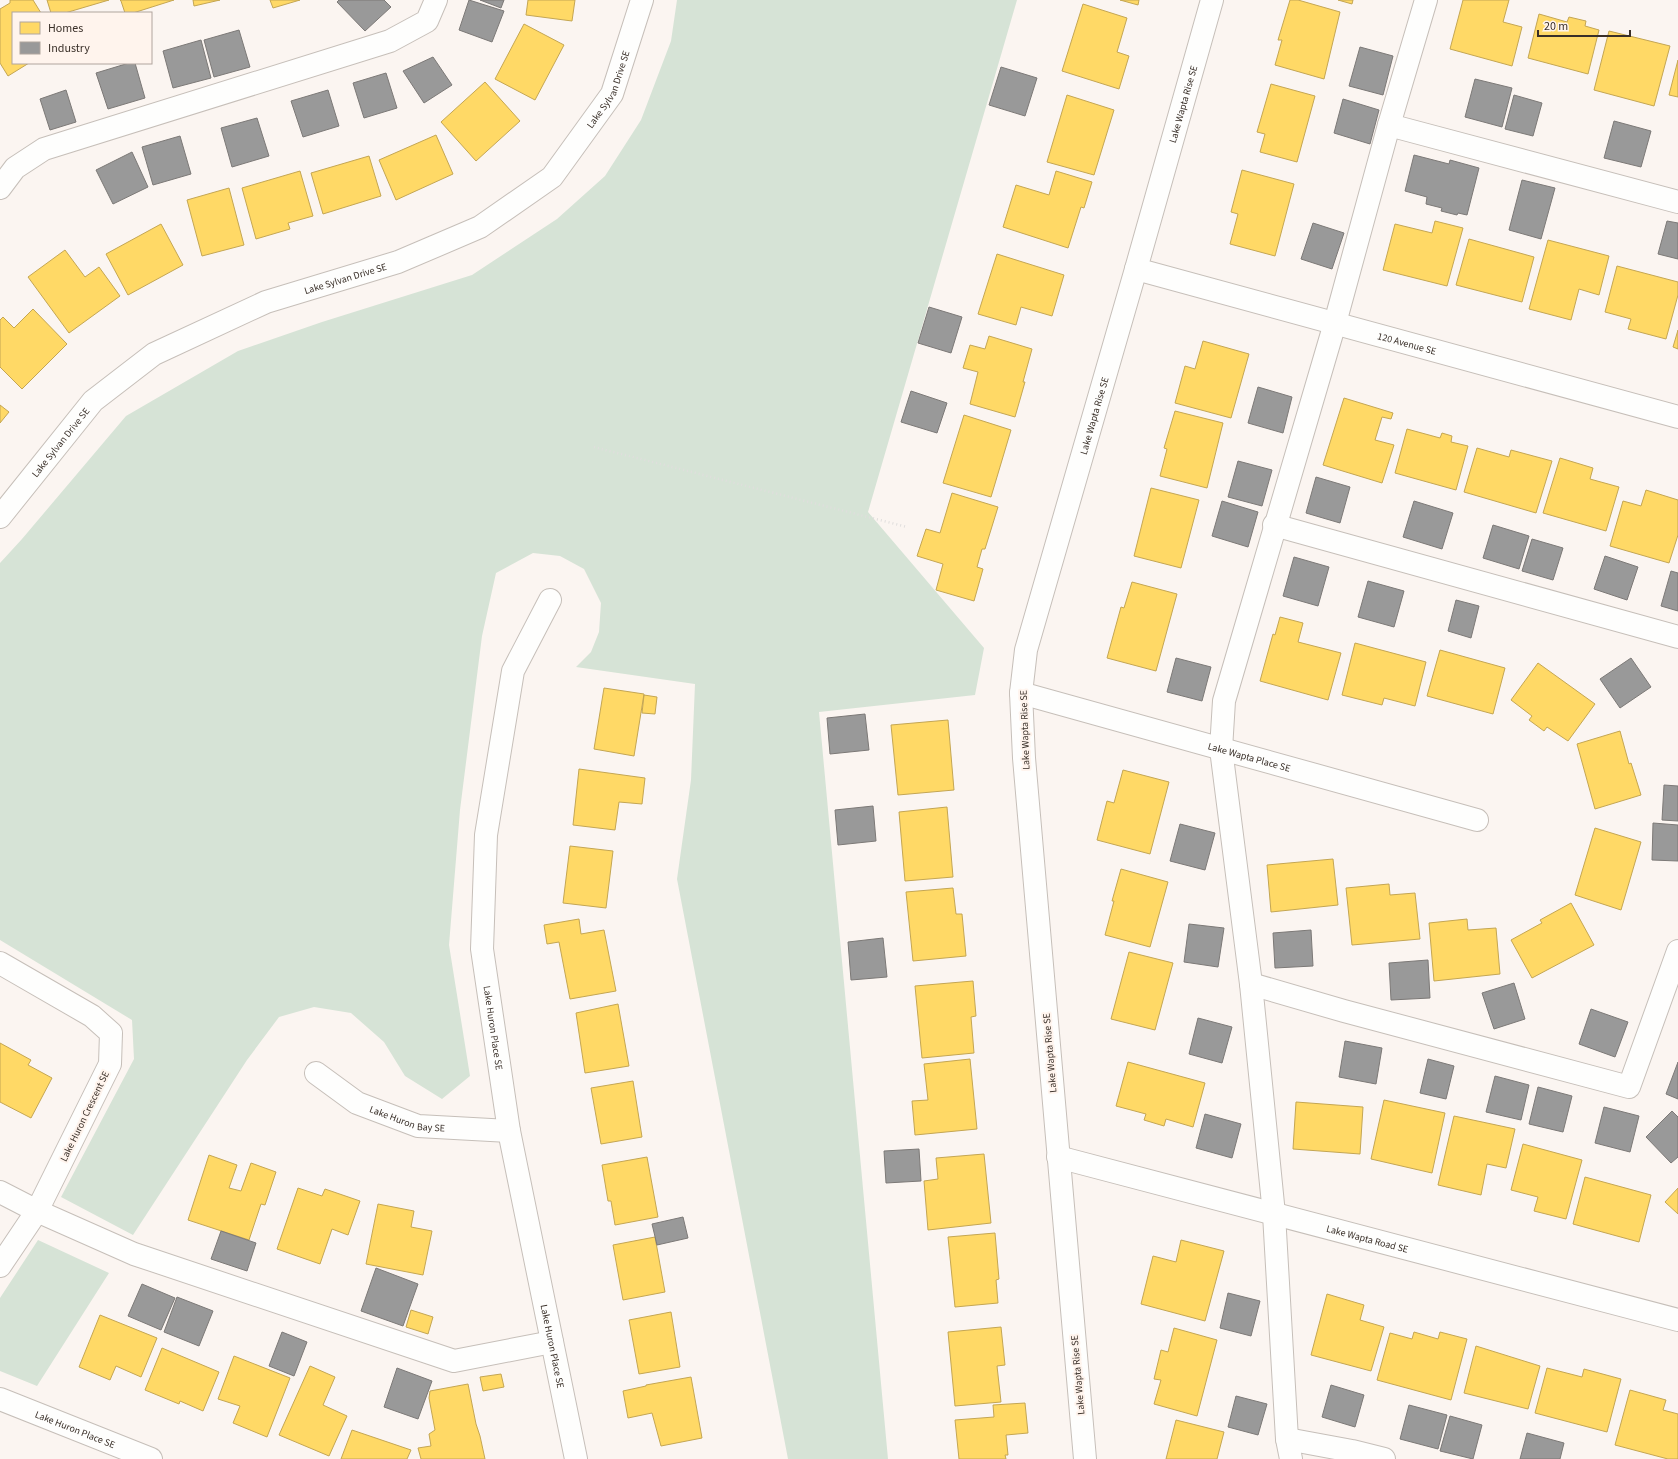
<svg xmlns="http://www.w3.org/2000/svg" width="1678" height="1459" font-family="'Source Sans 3',sans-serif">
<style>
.green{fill:#d6e3d6}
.homes{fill:#ffd966;stroke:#c4a653}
.industry{fill:#999;stroke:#7c7977}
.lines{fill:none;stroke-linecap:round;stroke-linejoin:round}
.minor-casing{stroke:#c6bfb9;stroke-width:24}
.path{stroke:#e0dedd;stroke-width:2.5;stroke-dasharray:1 3;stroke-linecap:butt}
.minor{stroke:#fefefd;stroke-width:22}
.labels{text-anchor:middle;stroke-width:4;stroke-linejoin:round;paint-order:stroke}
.street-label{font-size:10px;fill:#392f28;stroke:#fff4ed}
</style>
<rect width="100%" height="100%" fill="#fbf5f1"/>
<path class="green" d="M677,0H1017L868,512L984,648L975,695L819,712L888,1459H788L677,879L691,780L695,684L576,667L591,652L599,632L601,603L584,569L560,556L533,553L496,573L482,636L460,810L449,945L470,1076L442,1099L405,1076L384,1042L351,1013L314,1007L279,1017L247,1060L133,1235L61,1197L134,1059L132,1020L0,940V563L22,539L126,416L238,351L322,322L472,275L557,219L605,176L641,120L671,41Z
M38,1240L109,1273L37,1386L0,1371V1298Z"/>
<path class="homes" d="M10,0H33L41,13H13V63H29L8,76L0,63V9L10,3Z
M47,0H109L65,13H51Z
M120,0H174L133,13H125L121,1Z
M193,0H220L194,6Z
M270,0H300L273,8Z
M528,0H575L572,21L526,15Z
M1120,0H1139L1138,5Z
M1290,0H1298L1340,12L1324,79L1275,65L1282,40H1278Z
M1338,0H1353L1352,4Z
M1463,0H1509L1503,22L1522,27L1512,66L1450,49Z
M1083,4L1127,18L1117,52L1129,56L1119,89L1062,71Z
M1539,14L1567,22L1569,17L1586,21L1585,26L1599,30L1588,74L1528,58Z
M524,24L564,45L535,100L495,79Z
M1609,31L1670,46L1654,106L1594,90Z
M1678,60V97L1669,95Z
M485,82L520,121L476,161L441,122Z
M1271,84L1315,96L1297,162L1260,152L1265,134L1257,132Z
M1067,95L1114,110L1094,175L1047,162Z
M436,135L453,174L396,200L379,160Z
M369,156L381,196L323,214L311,173Z
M1242,170L1294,184L1275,256L1230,244L1238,214L1231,212Z
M300,171L313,216L288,223L290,229L256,239L242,188Z
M1056,171L1092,182L1084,208L1081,207L1068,248L1003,227L1016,185L1049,195Z
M229,188L244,245L202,256L187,200Z
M1435,221L1463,228L1447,286L1383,270L1395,224L1432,233Z
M161,224L183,265L128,295L106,254Z
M1469,239L1534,257L1522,302L1456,285Z
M1548,240L1609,256L1599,295L1579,289L1571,320L1529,309Z
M65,250L85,277L99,267L120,296L69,333L28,277Z
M997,254L1064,275L1052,316L1021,307L1016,325L978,314Z
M1617,266L1678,282V295L1666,339L1628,329L1631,319L1605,312Z
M33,309L67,344L22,389L0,367V320L3,317L14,328Z
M1678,330V349L1673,347Z
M989,336L1032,349L1023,382H1025L1015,417L970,404L978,372L963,368L970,345L985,349Z
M1203,341L1249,354L1231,418L1175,403L1185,366L1195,369Z
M1344,398L1393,413L1391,419L1382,417L1375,440L1394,445L1382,483L1323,465Z
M0,405L9,412L0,423Z
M1175,411L1223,423L1207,488L1160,476L1167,449L1164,448Z
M964,415L1011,430L991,497L943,483Z
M1407,429L1440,438L1442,433L1452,436L1451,442L1468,446L1456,490L1395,473Z
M1477,448L1509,457L1511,450L1552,461L1536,513L1464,492Z
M1560,458L1593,468L1590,479L1619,487L1606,531L1543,513Z
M1151,488L1199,500L1181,568L1134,556Z
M1646,490L1678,500V535L1669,563L1610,546L1623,501L1641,506Z
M952,493L998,507L985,549H982L977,567L983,569L974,601L936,590L943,564L917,556L926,529L940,533Z
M1132,582L1177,594L1156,671L1107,658L1121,607L1124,608Z
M1280,617L1303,623L1298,642L1341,653L1328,700L1260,681L1273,634L1275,635Z
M1355,643L1426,662L1415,706L1384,698L1382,705L1342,695Z
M1440,650L1505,668L1493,714L1427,696Z
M1538,663L1595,704L1568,741L1547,727L1544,731L1529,720L1532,716L1511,700Z
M604,688L644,694L634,756L594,749Z
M644,695L657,697L655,714L642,713Z
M948,720L954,790L898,795L891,725Z
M1620,731L1629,764L1631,763L1641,795L1595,809L1577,744Z
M579,769L645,778L642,804L619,802L615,830L573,825Z
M1123,770L1169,782L1150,854L1097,840L1107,801L1114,803Z
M947,807L953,877L905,881L899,812Z
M1595,828L1641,842L1621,910L1575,895Z
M570,846L613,851L606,908L563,903Z
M1333,859L1338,905L1271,912L1267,865Z
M1121,869L1168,882L1150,947L1105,935L1114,901H1112Z
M1389,884L1390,895L1415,893L1420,939L1352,945L1346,888Z
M953,888L956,914H962L966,956L913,961L906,892Z
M1571,903L1594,945L1532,978L1511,940L1542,923L1540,920Z
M579,919L581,934L604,930L616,991L570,999L559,942L547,944L544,925Z
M1467,919L1468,930L1496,928L1500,974L1434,981L1429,923Z
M1129,952L1173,963L1155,1030L1111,1019Z
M973,981L976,1016L971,1017L974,1053L922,1058L915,986Z
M618,1004L629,1066L585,1073L576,1013Z
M0,1043L31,1060L28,1065L52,1078L31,1118L0,1102Z
M970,1059L977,1129L915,1135L912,1101L928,1100L924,1064Z
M1128,1062L1205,1083L1193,1127L1166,1119L1164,1126L1144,1120L1146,1114L1116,1106Z
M633,1081L642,1137L601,1144L591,1088Z
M1384,1100L1445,1113L1432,1173L1371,1159Z
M1296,1102L1363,1107L1360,1154L1293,1149Z
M1454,1116L1515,1129L1506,1168L1487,1164L1481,1195L1438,1185Z
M1523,1144L1582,1160L1566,1219L1534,1211L1538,1197L1511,1190Z
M984,1154L991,1223L928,1230L924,1181L938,1179L936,1158Z
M209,1155L237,1165L229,1188L241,1191L251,1163L276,1172L265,1205L261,1204L249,1240L188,1220Z
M647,1157L658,1217L615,1225L611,1201H608L602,1165Z
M1585,1177L1651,1195L1639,1242L1573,1224Z
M298,1188L322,1196L325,1189L360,1201L348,1235L332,1229L320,1264L277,1249Z
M1678,1188V1214L1665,1202Z
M378,1204L414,1211L411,1227L432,1231L423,1275L366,1264Z
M995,1233L999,1279L996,1280L998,1303L955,1307L948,1237Z
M655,1237L665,1292L623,1300L613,1245Z
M1181,1240L1224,1251L1205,1321L1141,1304L1153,1256L1176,1262Z
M1327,1294L1364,1305L1360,1320L1384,1327L1371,1371L1311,1355Z
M411,1310L433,1317L428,1334L406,1327Z
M671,1312L680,1367L639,1374L629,1320Z
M100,1315L157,1338L141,1377L116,1366L110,1380L79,1367Z
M1001,1327L1005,1365L997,1366L1001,1402L955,1406L948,1332Z
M1174,1328L1217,1340L1197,1416L1154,1404L1161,1380L1154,1379L1161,1350L1168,1352Z
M1414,1332L1438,1339L1440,1332L1467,1339L1451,1400L1377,1380L1390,1333L1412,1339Z
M1476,1346L1540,1366L1528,1409L1464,1393Z
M162,1348L219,1372L203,1411L180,1401L179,1404L145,1390Z
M234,1356L290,1378L267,1437L233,1423L240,1406L218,1399Z
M310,1366L335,1377L323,1405L347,1416L329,1456L279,1435Z
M1547,1368L1582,1377L1584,1369L1621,1379L1607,1432L1535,1413Z
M501,1374L504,1387L483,1391L480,1377Z
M691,1377L702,1438L661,1446L652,1413L628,1418L623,1391L646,1386V1385Z
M468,1384L476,1424L480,1436L485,1459H421L418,1448L431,1446L429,1434L435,1430L429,1398L430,1391Z
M1630,1390L1666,1400L1663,1410L1678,1414V1459H1668L1615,1445Z
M1025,1403L1028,1433L1006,1435L1008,1455H1005L1006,1459H959L955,1420L994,1417L993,1405Z
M1176,1420L1224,1432L1217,1459H1166Z
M352,1430L411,1450L407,1459H341Z"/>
<path class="industry" d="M339,0H384L391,7L365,31L337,2Z
M469,0L504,11L492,42L459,30Z
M480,0H504L501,8Z
M239,30L250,67L214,77L204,40Z
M201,40L211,78L173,88L163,51Z
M1360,47L1393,56L1383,95L1349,86Z
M433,57L452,85L424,103L403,71Z
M129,63H135L145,98L108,109L96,73Z
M1001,67L1037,78L1025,116L989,105Z
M386,73L397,108L364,118L353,83Z
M1475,79L1512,88L1502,127L1465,117Z
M66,90L76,122L50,130L40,99Z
M328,90L339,126L303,137L291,101Z
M1514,95L1542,103L1533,136L1505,129Z
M1343,99L1379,110L1370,144L1334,133Z
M257,118L269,156L232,167L221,128Z
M1614,121L1651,131L1641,167L1604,158Z
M180,136L191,174L153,185L142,147Z
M132,152L148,187L113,204L96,170Z
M1414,155L1449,164L1450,160L1479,168L1467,215L1458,213L1457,215L1441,211L1442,208L1426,204L1427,197L1405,191Z
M1522,180L1555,188L1541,239L1509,230Z
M1667,221L1678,223V259L1658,254Z
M1313,223L1344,233L1332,269L1301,259Z
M929,307L962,317L951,353L918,343Z
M1258,387L1292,397L1283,433L1248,423Z
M911,391L947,403L937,433L901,422Z
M1238,461L1272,470L1262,506L1228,497Z
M1316,477L1350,487L1340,523L1306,513Z
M1222,501L1258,512L1248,547L1212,536Z
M1414,501L1453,513L1442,549L1403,537Z
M1493,525L1529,536L1519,569L1483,558Z
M1532,539L1563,548L1553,580L1522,571Z
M1605,556L1638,567L1627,600L1594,589Z
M1294,557L1329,567L1318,606L1283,596Z
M1671,571L1678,573V611L1661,606Z
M1368,581L1404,591L1394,627L1358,617Z
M1456,600L1479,606L1471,638L1448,631Z
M1176,658L1211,667L1202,701L1167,692Z
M1631,658L1651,687L1620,708L1600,679Z
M865,714L869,750L830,754L827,718Z
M1664,785L1678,786V821L1662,820Z
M873,806L876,841L838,845L835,810Z
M1653,823L1678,825V861L1652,860Z
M1180,824L1215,833L1205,870L1170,861Z
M1189,924L1224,928L1218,967L1184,962Z
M1311,930L1313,966L1275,968L1273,933Z
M883,938L887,977L851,980L848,942Z
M1428,960L1430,998L1391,1000L1389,963Z
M1514,983L1525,1019L1494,1029L1482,993Z
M1591,1009L1628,1022L1615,1057L1579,1044Z
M1198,1018L1232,1027L1222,1063L1189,1054Z
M1345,1041L1382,1048L1376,1084L1339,1077Z
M1428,1059L1454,1066L1446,1099L1420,1093Z
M1678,1062V1099L1666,1094Z
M1495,1076L1529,1085L1521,1120L1486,1112Z
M1538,1087L1572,1096L1563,1132L1529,1124Z
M1604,1107L1639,1116L1630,1152L1595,1143Z
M1672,1111L1678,1117V1157L1671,1163L1646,1137Z
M1205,1114L1241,1124L1232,1158L1196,1148Z
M919,1149L921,1181L886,1183L884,1151Z
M683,1217L688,1238L657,1245L652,1224Z
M221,1231L256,1243L247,1271L211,1259Z
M376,1268L418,1284L403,1326L361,1311Z
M142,1284L175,1298L161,1330L128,1316Z
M1228,1293L1260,1301L1251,1336L1220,1328Z
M177,1297L213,1311L199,1346L164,1332Z
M282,1332L307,1342L294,1376L269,1366Z
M397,1368L432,1381L418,1419L384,1407Z
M1331,1385L1364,1395L1355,1427L1322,1417Z
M1236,1396L1267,1404L1258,1435L1228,1427Z
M1409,1405L1447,1415L1438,1449L1400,1439Z
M1450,1416L1482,1425L1473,1459L1440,1451Z
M1527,1433L1564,1443L1560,1459H1520Z"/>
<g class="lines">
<g class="minor-casing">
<g id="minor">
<path d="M1389,125L1678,202"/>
<path d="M0,188L15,168L44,149L390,41L427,21L436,0"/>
<path id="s1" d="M1136,269L1678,417"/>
<path id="s2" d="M0,517L93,401L154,354L266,302L398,262L480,227L552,177L612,94L642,0"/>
<path d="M1274,525L1678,637"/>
<path id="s3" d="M550,600L513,671L486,835L482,949L509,1131L576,1459"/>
<path id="s4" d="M1021,693L1477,820"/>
<path d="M0,963L92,1016L111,1033L110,1064L37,1211L0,1266"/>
<path d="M1251,984L1344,1011L1629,1087L1678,951"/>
<path id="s5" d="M316,1073L357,1103L418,1126L509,1131"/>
<path id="s6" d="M1058,1157L1678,1320"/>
<path d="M0,1192L37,1211L134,1254L454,1361L552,1342"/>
<path id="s7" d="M0,1399L151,1459"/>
<path d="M1287,1439L1352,1451L1384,1459"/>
<path id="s8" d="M1085,1459L1024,758L1021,693L1026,650L1136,269L1212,0"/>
<path d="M1291,1459L1287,1439L1274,1214L1251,984L1221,749L1224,701L1335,323L1389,125L1426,0"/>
</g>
</g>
<path class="path" d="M594,447L907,527"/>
<use href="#minor" class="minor"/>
</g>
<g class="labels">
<g class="street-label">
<text dy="4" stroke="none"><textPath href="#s2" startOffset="769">Lake Sylvan Drive SE</textPath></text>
<text dy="4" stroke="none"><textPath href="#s8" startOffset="1380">Lake Wapta Rise SE</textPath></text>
<text dy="4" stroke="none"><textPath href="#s2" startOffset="432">Lake Sylvan Drive SE</textPath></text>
<text dy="4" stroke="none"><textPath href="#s1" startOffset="281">120 Avenue SE</textPath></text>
<text dy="4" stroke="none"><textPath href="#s8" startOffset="1056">Lake Wapta Rise SE</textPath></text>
<text dy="4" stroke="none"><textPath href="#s2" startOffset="96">Lake Sylvan Drive SE</textPath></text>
<text transform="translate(1024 730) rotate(-92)" y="4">Lake Wapta Rise SE</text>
<text dy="4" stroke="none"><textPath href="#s4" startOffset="237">Lake Wapta Place SE</textPath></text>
<text dy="4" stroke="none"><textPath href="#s3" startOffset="440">Lake Huron Place SE</textPath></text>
<text transform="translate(1049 1053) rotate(-95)" y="4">Lake Wapta Rise SE</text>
<text transform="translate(84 1116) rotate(-64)" y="4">Lake Huron Crescent SE</text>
<text dy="4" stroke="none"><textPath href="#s5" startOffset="104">Lake Huron Bay SE</textPath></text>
<text dy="4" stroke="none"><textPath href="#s6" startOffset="320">Lake Wapta Road SE</textPath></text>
<text dy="4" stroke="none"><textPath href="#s3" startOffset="764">Lake Huron Place SE</textPath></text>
<text transform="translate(1077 1375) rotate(-95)" y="4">Lake Wapta Rise SE</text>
<text dy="4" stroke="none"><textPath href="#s7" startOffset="81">Lake Huron Place SE</textPath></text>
</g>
</g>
<rect x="12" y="12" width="140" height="52" fill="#fff4ed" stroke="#b0a59e"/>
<rect x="20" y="22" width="20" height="12" fill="#ffd966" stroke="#b0a59e"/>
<text x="48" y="32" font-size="12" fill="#392f28">Homes</text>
<rect x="20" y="42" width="20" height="12" fill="#999999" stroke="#b0a59e"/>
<text x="48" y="52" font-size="12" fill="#392f28">Industry</text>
<path d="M1538 30v6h92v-6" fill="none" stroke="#392f28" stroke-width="2"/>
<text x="1544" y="30" font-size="12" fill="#392f28" stroke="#fff4ed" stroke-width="3" paint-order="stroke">20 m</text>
</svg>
